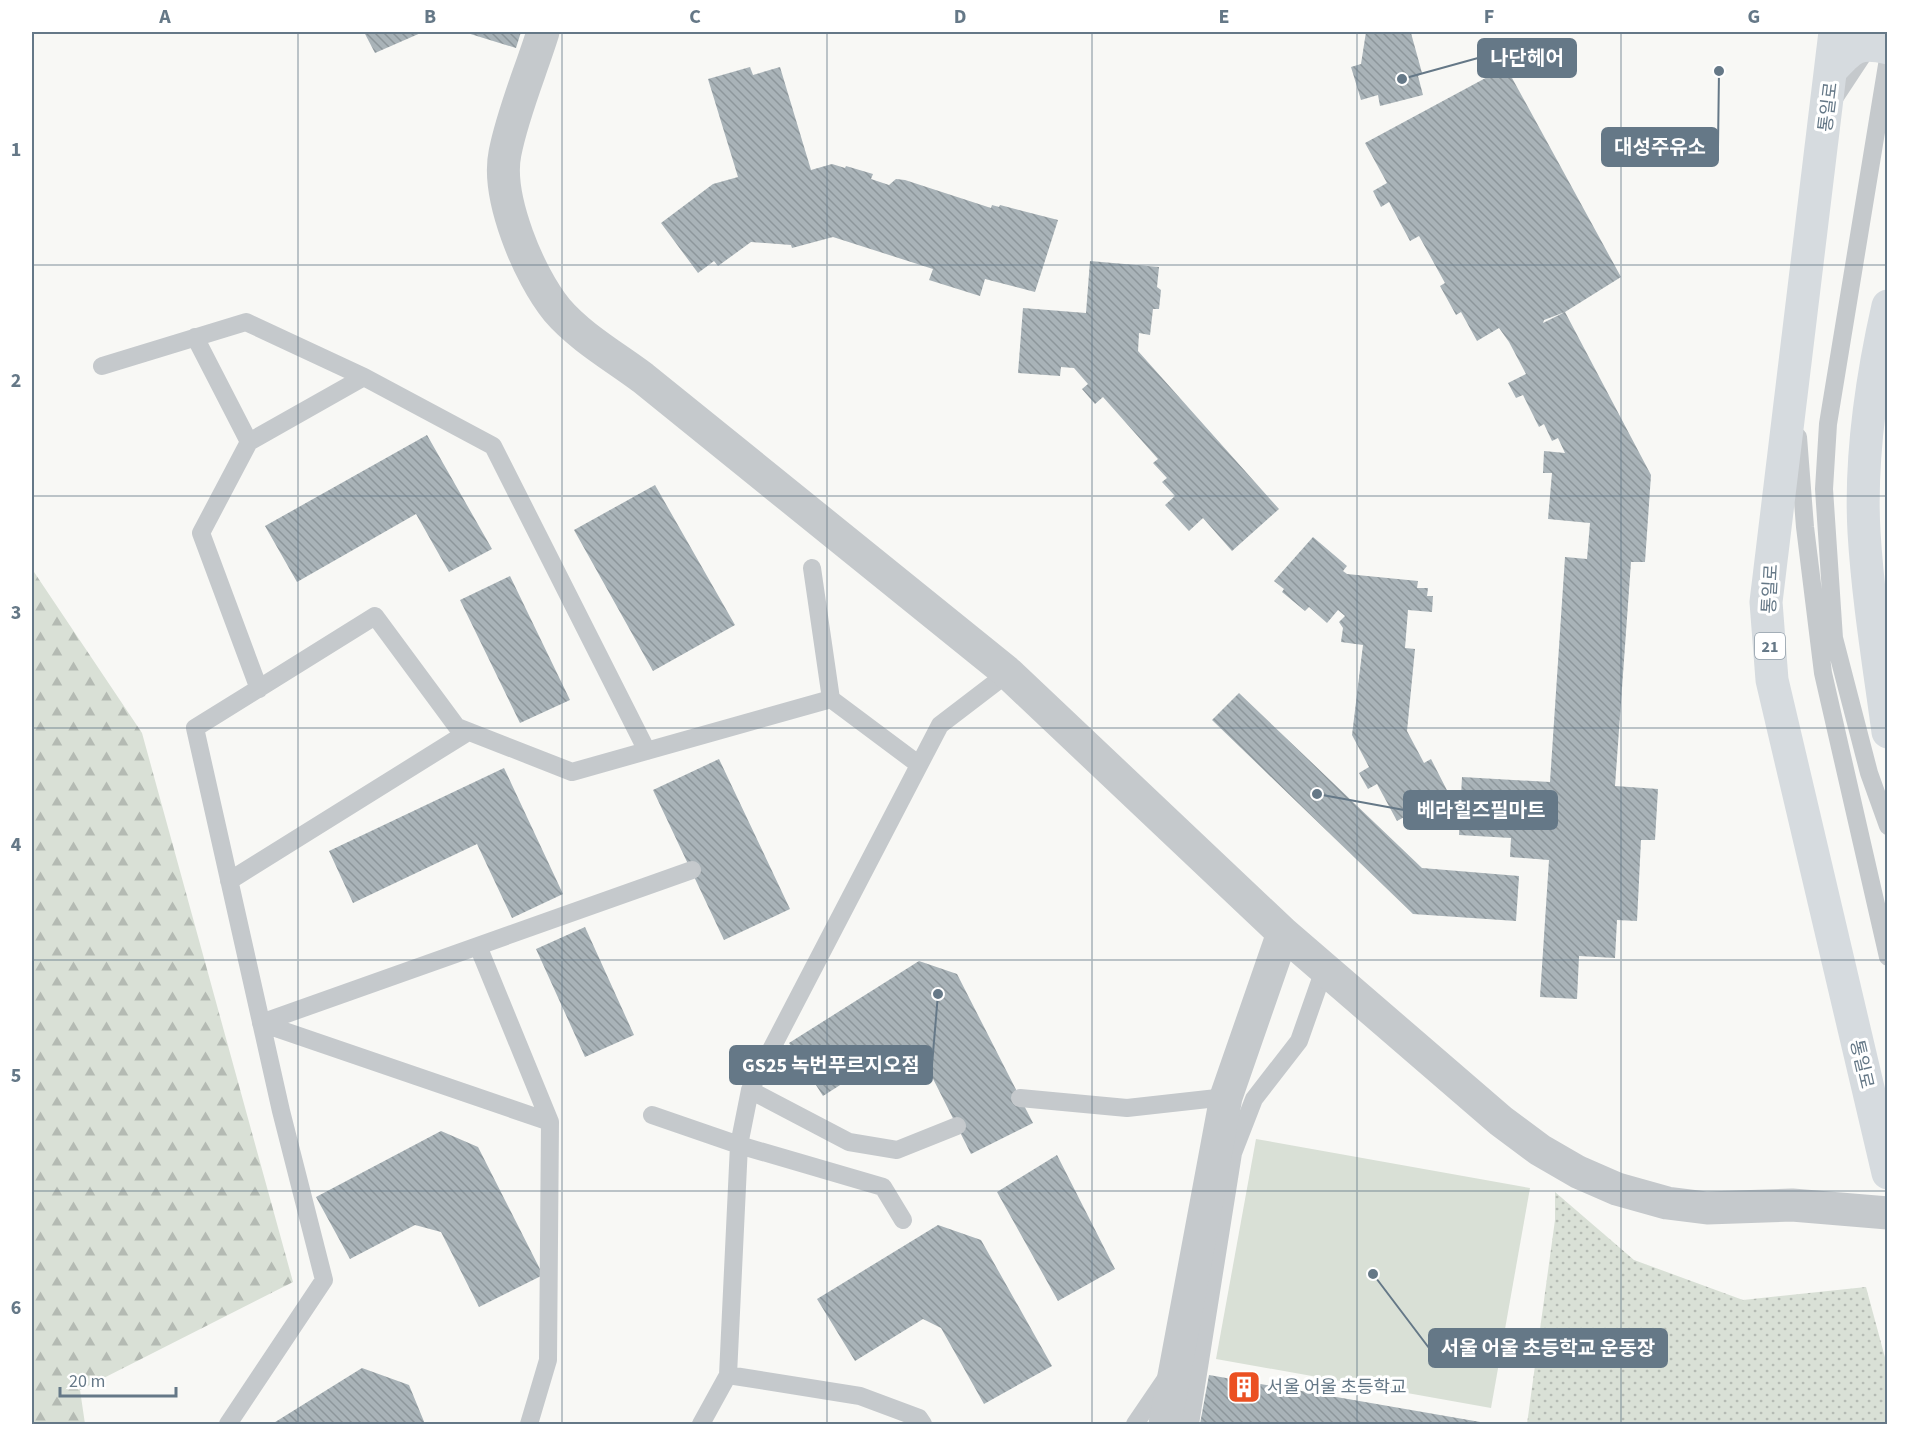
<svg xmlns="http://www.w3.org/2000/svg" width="1919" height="1456" font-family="'Source Sans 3','Noto Sans KR',sans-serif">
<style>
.grass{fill:url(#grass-dots)}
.forest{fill:url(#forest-firs)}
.pitch{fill:#d9e0d6}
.building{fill:url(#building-back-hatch)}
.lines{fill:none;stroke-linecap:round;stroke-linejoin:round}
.service{stroke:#c5c9cc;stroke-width:18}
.minor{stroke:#c5c9cc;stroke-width:33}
.primary{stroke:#d6dbdf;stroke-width:33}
.grid{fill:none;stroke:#657887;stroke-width:1.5;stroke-opacity:0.55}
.labels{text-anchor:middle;stroke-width:6;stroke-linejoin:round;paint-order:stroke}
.shield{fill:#fff;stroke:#93a0ab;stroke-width:1.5}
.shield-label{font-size:16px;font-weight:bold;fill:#657887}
.street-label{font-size:18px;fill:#657887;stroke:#fff}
.poi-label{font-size:18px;fill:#657887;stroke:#fff;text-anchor:start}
.leader{fill:none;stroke:#657887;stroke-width:2}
.callout-dot{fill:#657887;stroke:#fff;stroke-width:2}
.callout{fill:#657887;stroke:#657887;stroke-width:2}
.callout-label{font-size:20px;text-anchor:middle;font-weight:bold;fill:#fff}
.neatline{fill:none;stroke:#657887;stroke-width:2}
.grid-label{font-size:20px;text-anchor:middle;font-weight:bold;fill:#657887}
</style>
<defs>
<pattern id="grass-dots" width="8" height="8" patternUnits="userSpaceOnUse" patternTransform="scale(1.5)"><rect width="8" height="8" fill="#d9e0d6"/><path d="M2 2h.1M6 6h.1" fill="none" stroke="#b4bab3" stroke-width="1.8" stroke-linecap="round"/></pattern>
<pattern id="forest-firs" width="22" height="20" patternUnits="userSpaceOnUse" patternTransform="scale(1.5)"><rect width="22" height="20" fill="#d9e0d6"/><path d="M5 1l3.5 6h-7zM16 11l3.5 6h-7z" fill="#b4bab3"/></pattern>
<pattern id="building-back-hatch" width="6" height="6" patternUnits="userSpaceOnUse" patternTransform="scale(1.5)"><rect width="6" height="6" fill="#a9b3b8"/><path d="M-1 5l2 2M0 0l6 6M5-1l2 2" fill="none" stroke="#8d969b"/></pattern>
</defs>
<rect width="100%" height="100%" fill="#f8f8f5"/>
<path class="grass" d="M1555,1192L1634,1260L1743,1300L1866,1287L1887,1365V1424H1527L1555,1220Z"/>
<path class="forest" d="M32,569L142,733L293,1282L80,1390L85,1424H32Z"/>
<path class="pitch" d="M1256,1139L1530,1188L1491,1408L1216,1359Z"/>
<path class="building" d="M364,32H423L375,53Z
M464,32H521L516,48Z
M1366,32H1413L1411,33L1422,73L1418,76L1423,95L1380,106L1378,95L1361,100L1351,67L1361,64Z
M750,67L753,75L780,67L811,170L832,164L845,168L846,166L873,174L871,179L889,185L896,179L905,180L991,208L992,205L999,207L1000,205L1058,220L1035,292L985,279L980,296L929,280L933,269L833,237L792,248L791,245L751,242L718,266L714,261L698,273L661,223L713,184L738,177L708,79Z
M1506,67L1621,277L1565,312L1544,320L1543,323L1565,312L1651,475L1645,562H1631L1615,786L1658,789L1655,840H1641L1637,921L1617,920L1615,958L1579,956L1577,999L1540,997L1549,860L1510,857L1511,838L1459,835L1462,777L1550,782L1565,557L1587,559L1590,523L1548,519L1552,473H1543L1544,451L1565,453L1558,438L1552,441L1544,424L1539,427L1523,395L1516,398L1508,383L1526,374L1509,342L1499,328L1477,341L1461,312L1456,315L1440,286L1445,283L1419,236L1410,241L1389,202L1381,207L1373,191L1387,183L1365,143Z
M1090,261L1159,267L1157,287L1161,290L1159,309H1153L1150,335L1139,333L1138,351L1279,509L1232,551L1203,518L1189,531L1165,505L1175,496L1162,482L1167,478L1153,463L1158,459L1103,397L1095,404L1082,389L1088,384L1074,368L1061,367L1060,376L1018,373L1023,308L1086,313Z
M427,435L492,549L449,572L416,514L297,582L265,526Z
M655,485L735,625L653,671L574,530Z
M1313,537L1347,566L1343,571L1347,574L1418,581L1417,588H1428L1427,596H1433L1432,612L1408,610L1405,648L1415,649L1407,731L1424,763L1431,759L1453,802L1414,823L1408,815L1397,821L1377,784L1368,789L1359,773L1369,767L1352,735L1363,645L1341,642L1343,628L1339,622L1345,616L1338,610L1327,623L1309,607L1305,611L1282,592L1284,589L1274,581Z
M510,576L570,700L520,723L460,600Z
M1239,693L1422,868L1519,876L1516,921L1413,914L1212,720Z
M719,759L790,909L724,940L653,790Z
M504,768L563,894L512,918L477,844L353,903L329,851Z
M585,927L634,1035L585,1057L536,949Z
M919,961L957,974L1033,1123L971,1154L920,1053L898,1048L823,1096L789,1043Z
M441,1131L478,1147L543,1275L479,1307L441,1232L415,1225L350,1259L316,1197Z
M1057,1155L1115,1269L1058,1301L997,1192Z
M938,1225L981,1240L1052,1366L984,1404L941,1328L923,1319L855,1361L817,1299Z
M362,1368L409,1385L425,1424H272Z
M1209,1375L1486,1423L1485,1424H1200Z"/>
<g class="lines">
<path class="service" d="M1888,59L1828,424L1824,489L1834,638L1869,773L1888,826
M1833,100L1864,53
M195,337L249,442
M102,366L246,322L364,377L493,446L647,751
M1798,437L1805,527L1823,673L1888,957
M812,568L831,699L918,764
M259,689L201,533L249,442L364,377
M229,881L468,732
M478,946L550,1122L548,1360L529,1424
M261,1023L692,870
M261,1023L550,1122
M750,1090L849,1142L897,1150L957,1126
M1020,1098L1127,1108L1226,1097
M652,1115L739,1145L883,1187L903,1220
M728,1375L860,1396L919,1418L923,1424
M228,1424L324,1280L281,1111L195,728L375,616L457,727L572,772L831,699
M701,1424L728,1375L739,1145L750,1090L940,725L1008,673
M1135,1424L1167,1377
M1190,1424L1233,1153L1254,1099L1299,1041L1325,967"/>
<path class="minor" d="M543,32C531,71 513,112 505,153C496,197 529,276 557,310C580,337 615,357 643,378L1008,673L1283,933L1501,1121L1540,1150L1578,1172L1617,1189L1667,1203L1707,1208L1792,1205L1888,1213
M1165,1424L1226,1097L1283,933"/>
<path class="primary" d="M1835,32L1766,602L1772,680L1888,1173
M1832,69C1852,47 1858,41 1888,48
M1888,306C1872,377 1860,460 1864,532C1868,599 1879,665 1888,732"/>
</g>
<path class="grid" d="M298,32V1424M562,32V1424M827,32V1424M1092,32V1424M1357,32V1424M1621,32V1424M32,265H1888M32,496H1888M32,728H1888M32,960H1888M32,1191H1888"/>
<defs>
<g id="building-square" transform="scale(1.725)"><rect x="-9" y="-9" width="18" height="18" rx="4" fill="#eb5022" stroke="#fff"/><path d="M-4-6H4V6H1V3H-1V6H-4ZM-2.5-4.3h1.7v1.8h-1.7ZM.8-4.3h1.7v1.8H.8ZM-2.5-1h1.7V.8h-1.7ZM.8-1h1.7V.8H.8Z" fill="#fff"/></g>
</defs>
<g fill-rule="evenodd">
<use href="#building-square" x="1244" y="1387"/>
</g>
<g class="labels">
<rect class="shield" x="1755" y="633" width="30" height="26" rx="4.5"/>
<g class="shield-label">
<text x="1770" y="652">21</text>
</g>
<g class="street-label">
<text transform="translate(1828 107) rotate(-83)" y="6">통일로</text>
<text transform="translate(1770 589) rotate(-87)" y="6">통일로</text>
<text transform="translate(1862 1064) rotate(77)" y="6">통일로</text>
</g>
<g class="poi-label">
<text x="1267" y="1393">서울 어울 초등학교</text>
</g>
</g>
<path class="leader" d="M1402 79L1478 58M1719 71L1718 147M1317 794L1404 810M938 994L932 1065M1373 1274L1429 1348"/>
<g class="callout-dot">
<circle cx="1402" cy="79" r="6"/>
<circle cx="1719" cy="71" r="6"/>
<circle cx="1317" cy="794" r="6"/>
<circle cx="938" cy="994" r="6"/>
<circle cx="1373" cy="1274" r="6"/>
</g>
<g class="callout">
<rect x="1478" y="39" width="98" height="38" rx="6"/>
<rect x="1602" y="128" width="116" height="38" rx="6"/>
<rect x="1404" y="791" width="153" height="38" rx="6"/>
<rect x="730" y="1046" width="202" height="38" rx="6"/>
<rect x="1429" y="1329" width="238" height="38" rx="6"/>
</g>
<g class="callout-label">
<text x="1527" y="65">나단헤어</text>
<text x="1660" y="154">대성주유소</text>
<text x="1481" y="817">베라힐즈필마트</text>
<text x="831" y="1072">GS25 녹번푸르지오점</text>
<text x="1548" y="1355">서울 어울 초등학교 운동장</text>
</g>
<rect width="1919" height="1456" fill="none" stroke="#ffffff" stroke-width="66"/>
<path d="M60 1387v9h116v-9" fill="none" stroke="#657887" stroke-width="3"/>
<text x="69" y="1387" font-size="18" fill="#657887" stroke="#ffffff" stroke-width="4.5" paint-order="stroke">20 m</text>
<rect x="33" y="33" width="1853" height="1390" class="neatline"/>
<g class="grid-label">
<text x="165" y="23">A</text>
<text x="430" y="23">B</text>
<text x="695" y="23">C</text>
<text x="960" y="23">D</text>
<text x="1224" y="23">E</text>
<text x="1489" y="23">F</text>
<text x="1754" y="23">G</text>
<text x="16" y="156">1</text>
<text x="16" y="387">2</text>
<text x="16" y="619">3</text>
<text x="16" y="851">4</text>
<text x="16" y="1082">5</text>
<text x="16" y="1314">6</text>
</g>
</svg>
